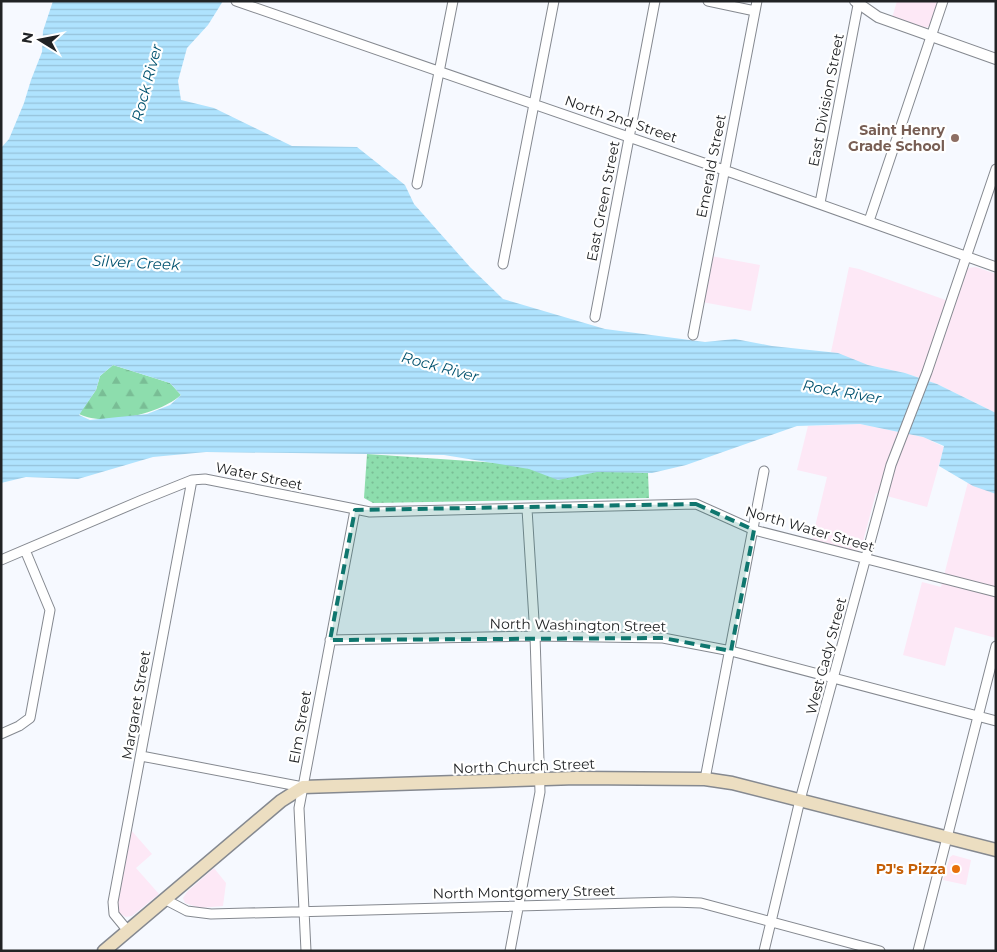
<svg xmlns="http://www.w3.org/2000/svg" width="997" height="952" font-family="Montserrat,sans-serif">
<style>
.commercial{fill:#fde8f6}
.forest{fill:url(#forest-firs)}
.park{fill:url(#park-dots)}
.water{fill:url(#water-rules);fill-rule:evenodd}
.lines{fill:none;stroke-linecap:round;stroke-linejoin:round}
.minor-casing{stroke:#858990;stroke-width:11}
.tertiary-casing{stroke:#858990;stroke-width:12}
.secondary-casing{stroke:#858990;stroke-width:15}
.minor{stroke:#fff;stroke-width:9}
.tertiary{stroke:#fff;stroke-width:10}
.secondary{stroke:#ecdec1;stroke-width:12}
.marked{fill:#0f766e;fill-opacity:0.2;stroke:#0f766e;stroke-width:4;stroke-dasharray:10 6;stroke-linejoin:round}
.education-dot{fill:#8d6e63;stroke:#fff;stroke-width:2}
.food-dot{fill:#e8710a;stroke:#fff;stroke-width:2}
.labels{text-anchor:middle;stroke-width:4.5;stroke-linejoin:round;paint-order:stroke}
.street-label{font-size:14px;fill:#212325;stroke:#fff}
.education-label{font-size:14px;font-weight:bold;fill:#785e54;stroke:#fff;text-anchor:end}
.food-label{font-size:14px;font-weight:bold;fill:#c56008;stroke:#fff;text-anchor:end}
.water-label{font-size:15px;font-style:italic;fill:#01526f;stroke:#fff}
</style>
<defs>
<pattern id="forest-firs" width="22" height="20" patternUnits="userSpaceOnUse" patternTransform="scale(1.25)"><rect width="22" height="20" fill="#8dddad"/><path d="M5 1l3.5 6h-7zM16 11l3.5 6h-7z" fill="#79bd95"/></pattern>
<pattern id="park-dots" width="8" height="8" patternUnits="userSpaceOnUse" patternTransform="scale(1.25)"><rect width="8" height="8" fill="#8dddad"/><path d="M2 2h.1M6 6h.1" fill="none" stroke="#79bd95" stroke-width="1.8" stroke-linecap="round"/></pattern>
<pattern id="water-rules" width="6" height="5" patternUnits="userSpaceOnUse" patternTransform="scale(1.25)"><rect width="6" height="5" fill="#afe3fe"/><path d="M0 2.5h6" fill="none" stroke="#96c2da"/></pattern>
</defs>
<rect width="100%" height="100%" fill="#f6f9ff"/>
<path class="commercial" d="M897,1H939L930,27L922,28L892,18Z
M711,256L760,265L751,311L702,302Z
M849,267L859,269L954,303L968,268L976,267L996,274V413L937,384L905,373L868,365L831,352Z
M860,424L923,437L944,447L927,507L876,493L861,549L856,551L812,539L827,477L797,470L808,426Z
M968,482L996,494V638L955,627L945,666L903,655L922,582L941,587Z
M131,830L152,854L136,868L159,894L132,916L126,917L119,913L117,902Z
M953,855L971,860L966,885L943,880L950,857Z
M214,868L226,883L223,906L200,908L185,903L183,898L187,892Z"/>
<path class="forest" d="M113,365L170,383L181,395C160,414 104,427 79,414L96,390L100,376Z"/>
<path class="park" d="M367,454L648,473L649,498L373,503L364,498Z"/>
<path class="water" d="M53,1H223L208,25L187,48L178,81L181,100L214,108L292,146L357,147L405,185L414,204L470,267L503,299L605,329L705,342L735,339L772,346L838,353L868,365L905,373L937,384L996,413V494L973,486L939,466L944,446L923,437L860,424L797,426L686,465L652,473L597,472L558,480L529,469L444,455L206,452L153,457L78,479L26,477L1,483V148L9,139L24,103L31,80L42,52L43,31ZM113,365L170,383L181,395L170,405L147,414L90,420L79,415L96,390L100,376Z"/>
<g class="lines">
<g class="minor-casing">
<path id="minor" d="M236,1L724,170L996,267
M708,1L755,11
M417,184L453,1
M820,203L858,5
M869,221L943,1
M503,264L554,1
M595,317L655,1
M693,335L757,1
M1,560L142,500L192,480L205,479L370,512L696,504L754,530L996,592
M330,640L535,636L663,638L731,651L996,721
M1,734L19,726L30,718L50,610L25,550
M141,756L303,787
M705,779L764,471
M166,900L187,911L211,914L673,902L701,903L880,951
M128,931L114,914L113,902L192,480
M306,951L299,808L355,510
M510,951L540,792L535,636L527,509
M764,951L800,800L891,465L927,372L996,169
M918,951L996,646"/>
</g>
<g class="tertiary-casing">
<path id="tertiary" d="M855,1L878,17L996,59"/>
</g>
<g class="secondary-casing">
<path id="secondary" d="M104,951L281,801L303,787L576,778L705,779L732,783L996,850"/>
</g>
<use href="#minor" class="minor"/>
<use href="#tertiary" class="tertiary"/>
<use href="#secondary" class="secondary"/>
</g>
<path class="marked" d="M696,504L754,530L731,651L663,638L330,640L355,510Z"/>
<circle class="education-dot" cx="955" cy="138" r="5"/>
<circle class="food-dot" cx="956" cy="869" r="5"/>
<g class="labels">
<g class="street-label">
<text transform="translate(826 100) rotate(-79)" y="5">East Division Street</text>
<text transform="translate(621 119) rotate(19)" y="5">North 2nd Street</text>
<text transform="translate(711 166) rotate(-79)" y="5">Emerald Street</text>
<text transform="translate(603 201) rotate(-79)" y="5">East Green Street</text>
<text transform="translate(259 476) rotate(12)" y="5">Water Street</text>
<text transform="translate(810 529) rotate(16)" y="5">North Water Street</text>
<text transform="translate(578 625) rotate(1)" y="5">North Washington Street</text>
<text transform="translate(826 656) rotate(-75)" y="5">West Cady Street</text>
<text transform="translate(136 705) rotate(-80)" y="5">Margaret Street</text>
<text transform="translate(300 727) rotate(-80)" y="5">Elm Street</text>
<text transform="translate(524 766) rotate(-2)" y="5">North Church Street</text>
<text transform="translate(524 892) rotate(-1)" y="5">North Montgomery Street</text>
</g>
<g class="education-label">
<text x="945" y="135">Saint Henry<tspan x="945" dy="16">Grade School</tspan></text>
</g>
<g class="food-label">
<text x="946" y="874">PJ's Pizza</text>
</g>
<g class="water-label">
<text transform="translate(147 83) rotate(-75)" y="5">Rock River</text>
<text transform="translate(136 263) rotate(3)" y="5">Silver Creek</text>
<text transform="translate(440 367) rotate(15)" y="5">Rock River</text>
<text transform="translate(842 392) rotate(10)" y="5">Rock River</text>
</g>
</g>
<rect width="997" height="952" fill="none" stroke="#212325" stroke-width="5"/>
<g transform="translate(40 40) rotate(280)" stroke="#ffffff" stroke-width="4" paint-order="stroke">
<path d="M0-4L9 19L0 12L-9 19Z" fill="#212325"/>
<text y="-8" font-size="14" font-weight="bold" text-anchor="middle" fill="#212325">N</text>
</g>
</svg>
